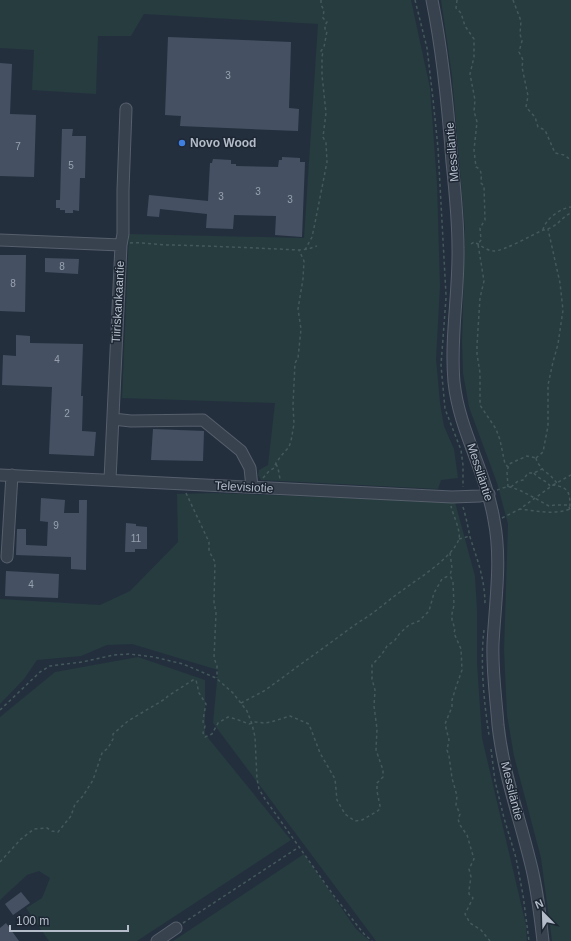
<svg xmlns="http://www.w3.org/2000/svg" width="571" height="941" font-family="Arial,sans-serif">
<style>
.green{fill:#263c3f}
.building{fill:#455162}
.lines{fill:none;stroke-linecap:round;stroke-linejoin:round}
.minor-casing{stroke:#565f6c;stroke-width:13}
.path{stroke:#44595c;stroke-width:1.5;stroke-dasharray:3 3;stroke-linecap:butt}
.minor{stroke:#38414e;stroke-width:11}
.shop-dot{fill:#3f7fe0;stroke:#1d2633;stroke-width:1.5}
.labels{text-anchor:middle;stroke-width:3;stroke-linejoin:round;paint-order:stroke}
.number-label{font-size:10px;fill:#98a1af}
.poi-label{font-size:12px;font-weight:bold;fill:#b4bcc9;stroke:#1d2633;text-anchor:start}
.street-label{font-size:12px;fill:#b4bcc9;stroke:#1d2633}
</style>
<rect width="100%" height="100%" fill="#242f3e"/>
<path class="green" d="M0,0H411L430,88L437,184L440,286L436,359L440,403L444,426L454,449L458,478L441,480L438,489L261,480L258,475L259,470L268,465L275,403L122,398L129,234L304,238L318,24L144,14L131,36H98L96,94L32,90L34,50L0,48Z
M441,0H571V941H552L541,858L514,756L507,715L504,650L508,524L497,483L469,407L463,373L462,341L465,229L452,76Z
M214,493L455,502L475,576L477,610V663L482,738L526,925L527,941H376L213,723L218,670L132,644L107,645L81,656L37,660L24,679L0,704V599L100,605L130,591L178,542L177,494Z
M138,657L205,680V734L291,840L137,941H49L26,908L42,898L50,878L39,871L27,875L0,900V717L55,672Z
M304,854L356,929L370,941H173Z"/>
<path class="building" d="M168,37L291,42L289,108L299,109L298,131L180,126L181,116L165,115Z
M0,63L12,64L10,114L36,115L34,177L0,176Z
M62,129H73L72,136H86L85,178H80L79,211L73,210V213H65V210H60V208H56V200H60Z
M282,157L300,158V162H305L302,237L275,235L276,216L234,215L233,229L206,228L207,214L160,209L159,217L147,216L149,195L208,201L210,163H212L213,159L231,160V164H236V166L278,167L279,160H282Z
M0,255H26L25,312L0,311Z
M45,258L79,259L78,274L45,272Z
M16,335L30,336V343L83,344L81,396H83L82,431L96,432L94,456L49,454L52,387L2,385L3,355L16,356Z
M153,429L204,431L203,461L151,460Z
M41,498L65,500L64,513H79V500H87L86,570L71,569V557L16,555L17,529H26V545L47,546L48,522L40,521Z
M126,523L136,524V526L147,527V549H135V552H125Z
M6,571L59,574L58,598L5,596Z
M21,892L30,903L13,915L5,904Z
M6,923L19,941H0V928Z"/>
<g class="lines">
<g class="minor-casing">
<path id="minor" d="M432,0C443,54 448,107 452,162C455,190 458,219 458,248C459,292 450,337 454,382C459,430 486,472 494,520C502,560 495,603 493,644C492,671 496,698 498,725C503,772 519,816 530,861C537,887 540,914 543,941
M0,240L121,245L110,480
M121,245L123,234V190L126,109
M113,419L131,421L203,420L241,451L250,468L252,487
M0,475L452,497L480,496L489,494
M7,557L12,475
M157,941L176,928"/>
</g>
<path class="path" d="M415,0L427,48L433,99L438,148L446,295
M457,0L456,8L461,13L465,26L474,39V57L470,74L475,100L474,111L477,122L474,150L476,167C483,170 481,177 481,183L484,186L485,220L480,228L481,240L478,244L484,281L480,298L477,345V354L480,373V405L496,429L500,440L505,464L508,467
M513,0L521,21L520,34L522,41L519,52L523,60L522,67L528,96L526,107L535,117L538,127L545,130L555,153L564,155L571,160
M543,230C545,219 561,208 571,207
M130,243C144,242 157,245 170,245C213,246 256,248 299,250L308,249L317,246
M471,244L474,242C481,245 487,251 494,251C504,251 532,235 543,230C557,228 560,218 571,213
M305,250L312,237L315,223L327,162L326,143L323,137L326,113L322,75V57L323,52L321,51L324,47L327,31L325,29V25L327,22L323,18L324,10L321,5V0
M446,298L441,365L445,409L461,450L463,465V487
M536,458L543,452L548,426V385L553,362L558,344L563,310L560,283L548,229
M536,458L537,462L544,471L550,475L557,483
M276,464L278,468L280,479
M534,473C538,479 546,480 550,486
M263,478L269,471L274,468L276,463L281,456L289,447L291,441L294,424L293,405L295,363L298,358L301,329L298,309L303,279L304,261L299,250
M553,485L571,475
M508,487L507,472L509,464L527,456L536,458
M511,487L518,481L523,480L528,473H534L542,469
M497,490C501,489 506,486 510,487C524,491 536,499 549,506L555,505H568L571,511
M186,493L209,542V551L215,562L214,602L216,613L214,658L217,666V678
M463,507C466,517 468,527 470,537C478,562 485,579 485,606
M502,518L520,509L553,485C570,487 570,494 570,509C554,515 537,511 520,509
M459,539L470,536
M450,553L452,568L450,575L453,582L454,605L452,614V620L455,629L454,633L461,649L462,670L456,687L452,700V707L445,724L449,740L447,750L449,756L452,778L457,796L456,805L460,814L458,819L460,825L467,835L474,859L469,869L471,877L469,890V894L473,898L465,914L470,923L481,930L490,941
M484,630C480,662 484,703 489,735
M241,703L264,691L359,622C375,613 388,600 403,590C419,578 452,558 459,539C461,531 453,515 451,506
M0,710L40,672L50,666L82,662L114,655L129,654L154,657L183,664L216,678L233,693L247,711L252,724L255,737L257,779L259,789L265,799L334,896L364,934L372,941
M491,749L495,781L504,818L516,858L523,895L529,941
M0,862L21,839L34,829L47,828L52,831L58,832L71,816L75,804L83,796L93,780L102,753L108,748L113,739V734L128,721L165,699L168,696L193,680H196L199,693L206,704L204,714L203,722L205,726L203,733L205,737L212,734L218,723L228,717L236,719L249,724L255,722L264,723L271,722L290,716L309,724L320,753L335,779L337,800L345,814L355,821L362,820L376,812L380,809V806L377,791V783L383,777V770L376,750L377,729L374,706L375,690L372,679V665L382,654L387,646L395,640L400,633L409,625L419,621L429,611L434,593L442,579L450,575
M183,923L299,847"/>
<use href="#minor" class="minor"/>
</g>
<circle class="shop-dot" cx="182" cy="143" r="4"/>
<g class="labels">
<g class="number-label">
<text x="228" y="79">3</text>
<text x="18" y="150">7</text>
<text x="71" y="169">5</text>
<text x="258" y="195">3</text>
<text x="221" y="200">3</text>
<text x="290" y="203">3</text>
<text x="62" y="270">8</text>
<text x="13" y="287">8</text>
<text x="57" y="363">4</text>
<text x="67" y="417">2</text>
<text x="56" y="529">9</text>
<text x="136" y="542">11</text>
<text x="31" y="588">4</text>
</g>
<g class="poi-label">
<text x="190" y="147">Novo Wood</text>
</g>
<g class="street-label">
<text transform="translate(452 152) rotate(-95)" y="4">Messiläntie</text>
<text transform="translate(118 302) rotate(-87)" y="4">Tiiriskankaantie</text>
<text transform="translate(480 472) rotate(72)" y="4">Messiläntie</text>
<text transform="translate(244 487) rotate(3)" y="4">Televisiotie</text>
<text transform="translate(512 791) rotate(76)" y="4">Messiläntie</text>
</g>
</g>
<g transform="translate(543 913) rotate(337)" stroke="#1d2633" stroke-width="3" paint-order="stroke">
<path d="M0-3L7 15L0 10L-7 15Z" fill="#b4bcc9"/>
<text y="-6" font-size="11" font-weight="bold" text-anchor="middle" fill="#b4bcc9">N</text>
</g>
<path d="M10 925v6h118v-6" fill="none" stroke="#b4bcc9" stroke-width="2"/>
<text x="16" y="925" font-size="12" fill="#b4bcc9" stroke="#1d2633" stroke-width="3" paint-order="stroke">100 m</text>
</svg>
